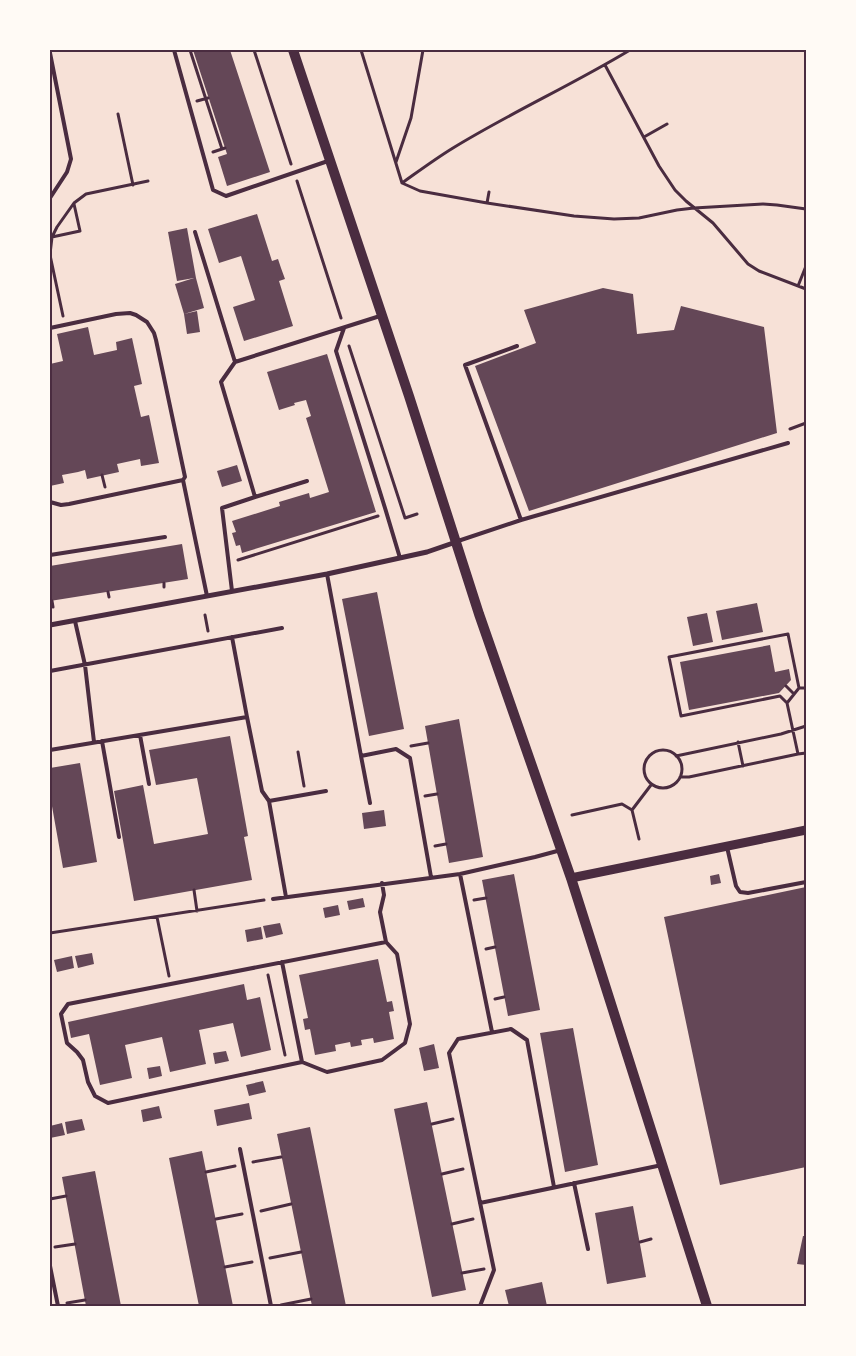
<svg xmlns="http://www.w3.org/2000/svg" width="856" height="1356" font-family="Helvetica,sans-serif">
<style>
.building{fill:#644757}
.lines{fill:none;stroke-linecap:round;stroke-linejoin:round}
.path{stroke:#4a2c40;stroke-width:3}
.service{stroke:#4a2c40;stroke-width:4}
.minor{stroke:#4a2c40;stroke-width:5}
.tertiary{stroke:#4a2c40;stroke-width:9}
.secondary{stroke:#4a2c40;stroke-width:10}
.neatline{fill:none;stroke:#4a2c40;stroke-width:2}
</style>
<rect width="100%" height="100%" fill="#f7e1d7"/>
<path class="building" d="M193,50H230L270,172L227,186L218,157L227,154Z
M257,214L272,261L278,259L281,268L285,279L279,281L293,326L244,341L233,307L255,300L241,256L219,263L208,229Z
M187,228L196,278L204,308L184,314L197,311L200,332L187,334L184,314L175,284L194,278L177,281L168,232Z
M603,288L633,294L637,334L674,330L681,306L764,327L777,433L529,511L475,366L536,343L524,310Z
M88,327L94,355L117,350L116,342L132,338L142,384L134,386L141,417L149,415L159,463L141,466L140,459L117,464L119,472L87,479L85,470L78,472L62,475L64,483L50,486V364L63,361L57,334Z
M327,354L376,512L242,553L240,545L236,546L232,533L236,532L232,521L280,506L279,502L309,493L310,498L329,492L306,418L311,416L306,400L294,403L295,405L279,410L267,372Z
M237,465L242,481L222,487L217,471Z
M182,544L188,579L50,601V566Z
M377,592L404,729L369,736L342,599Z
M757,603L763,632L722,640L716,611Z
M707,613L713,642L693,646L687,617Z
M770,645L775,672L789,669L791,680L779,693L689,710L680,662Z
M459,719L483,857L449,863L425,726Z
M230,736L248,836L244,837L252,880L134,901L114,791L143,785L154,844L208,834L197,778L156,785L149,750Z
M80,763L97,862L63,868L50,795V768Z
M384,810L386,826L364,829L362,813Z
M514,874L540,1010L508,1016L482,880Z
M719,874L721,883L711,885L710,876Z
M806,887V1167L720,1185L664,917Z
M363,898L365,907L349,910L347,901Z
M338,905L340,915L325,918L323,908Z
M280,923L283,934L266,938L263,926Z
M261,927L263,939L247,942L245,930Z
M92,953L94,964L78,968L75,956Z
M72,956L74,968L57,972L54,960Z
M378,959L387,1002L392,1001L394,1011L389,1012L394,1039L374,1043L373,1038L361,1040L362,1045L351,1047L350,1042L335,1045L336,1051L315,1055L310,1029L305,1030L303,1019L308,1018L299,975Z
M244,984L247,1000L260,997L271,1050L241,1057L233,1023L199,1030L206,1064L170,1072L162,1037L125,1045L132,1078L100,1085L89,1034L71,1038L68,1022Z
M573,1028L598,1165L565,1172L540,1033Z
M434,1044L439,1068L424,1071L419,1048Z
M226,1051L229,1061L215,1064L213,1053Z
M160,1066L162,1076L149,1079L147,1068Z
M263,1081L266,1092L249,1096L246,1085Z
M427,1102L466,1290L432,1297L394,1109Z
M249,1103L252,1119L217,1126L214,1110Z
M159,1106L162,1118L143,1122L141,1110Z
M82,1119L85,1130L67,1134L65,1122Z
M62,1123L65,1135L50,1138V1126Z
M310,1127L346,1306H312L277,1134Z
M202,1151L233,1306H199L169,1158Z
M95,1171L121,1306H86L62,1177Z
M633,1206L646,1277L607,1284L595,1213Z
M803,1236H806V1265L797,1264Z
M542,1282L547,1306H509L505,1290Z"/>
<g class="lines">
<path class="path" d="M190,50L222,149
M254,50L291,164
M361,50L402,183L420,191L487,203L574,216L614,219L639,218L677,210L694,208L763,204L777,205L806,209
M605,65L659,166L675,190L686,201L713,223L748,264L759,271L806,289
M197,101L208,98
M118,114L133,185
M644,137L667,124
M213,152L225,148
M396,162L411,118L423,50
M297,181L341,318
M402,183C419,171 435,159 453,148C510,113 572,85 630,50
M487,203L489,192
M52,237L80,231L74,204
M50,254L52,237L57,227L74,203L86,194L148,181
M50,255L63,316
M798,286L806,266
M349,346L405,518L417,514
M790,429L806,423
M102,475L105,487
M238,560L378,516
M164,583V587
M108,592L109,597
M52,601L53,607
M205,615L208,631
M786,686L794,694
M787,703L780,696L681,716L669,657L788,634L799,688
M738,742L743,766
M411,746L428,743
M644 769a19 19 0 1 1 38 0a19 19 0 1 1-38 0Z
M298,752L304,786
M798,754L806,753
M676,756L781,734L806,726
M680,777H689L798,754L787,703L799,688H806
M425,796L437,794
M572,815L622,804L632,810
M639,839L632,810L651,785
M435,846L446,844
M194,890L197,911
M474,900L486,898
M157,917L169,976
M50,933L264,900
M486,949L495,947
M268,975L285,1055
M495,999L504,997
M432,1124L453,1119
M253,1162L281,1157
M206,1172L235,1166
M442,1174L463,1169
M50,1199L66,1196
M261,1211L291,1204
M216,1219L242,1214
M452,1224L473,1219
M640,1242L651,1239
M55,1247L75,1244
M270,1258L301,1252
M225,1267L252,1262
M462,1273L484,1269
M67,1303L85,1300
M281,1305L311,1299"/>
<path class="service" d="M174,50L213,190L226,196L328,161
M50,53L71,159L67,172L50,198
M195,232L235,362
M50,328L116,314L130,313L136,315L147,322L154,333L156,340L185,477L183,480L207,596
M344,328L336,351L385,508L400,558
M517,346L465,365L521,520
M255,497L307,481
M50,502L61,505L69,504L183,480
M458,541L521,520L788,443
M50,555L165,537
M327,574L361,756L396,749L410,758L431,877
M232,591L222,508L255,497L221,382L235,362L380,316
M75,621L85,665L94,742
M232,637L247,717
M50,671L282,628
M140,735L149,784
M102,741L119,837
M50,750L247,717L262,791L269,801L286,897
M361,756L370,803
M269,801L326,791
M727,847L736,886L740,892L748,893L806,882
M460,874L492,1032
M382,883L384,895L380,912L386,942
M273,899L460,874L535,857L561,850
M386,942L397,954L410,1024L405,1043L382,1060L327,1072L302,1062L108,1103L95,1096L88,1082L83,1060L77,1052L67,1043L61,1014L68,1004Z
M282,962L302,1062
M240,1149L271,1306
M574,1183L588,1249
M480,1203L662,1165
M50,1266L58,1306
M480,1306L494,1270L449,1053L458,1039L511,1029L527,1040L554,1187"/>
<path class="minor" d="M50,625L327,574L427,552L456,542"/>
<path class="tertiary" d="M571,878L806,830"/>
<path class="secondary" d="M293,50L409,396L479,614L571,878L707,1306"/>
</g>
<rect width="856" height="1356" fill="none" stroke="#fffaf5" stroke-width="102"/>
<rect x="51" y="51" width="754" height="1254" class="neatline"/>
</svg>
